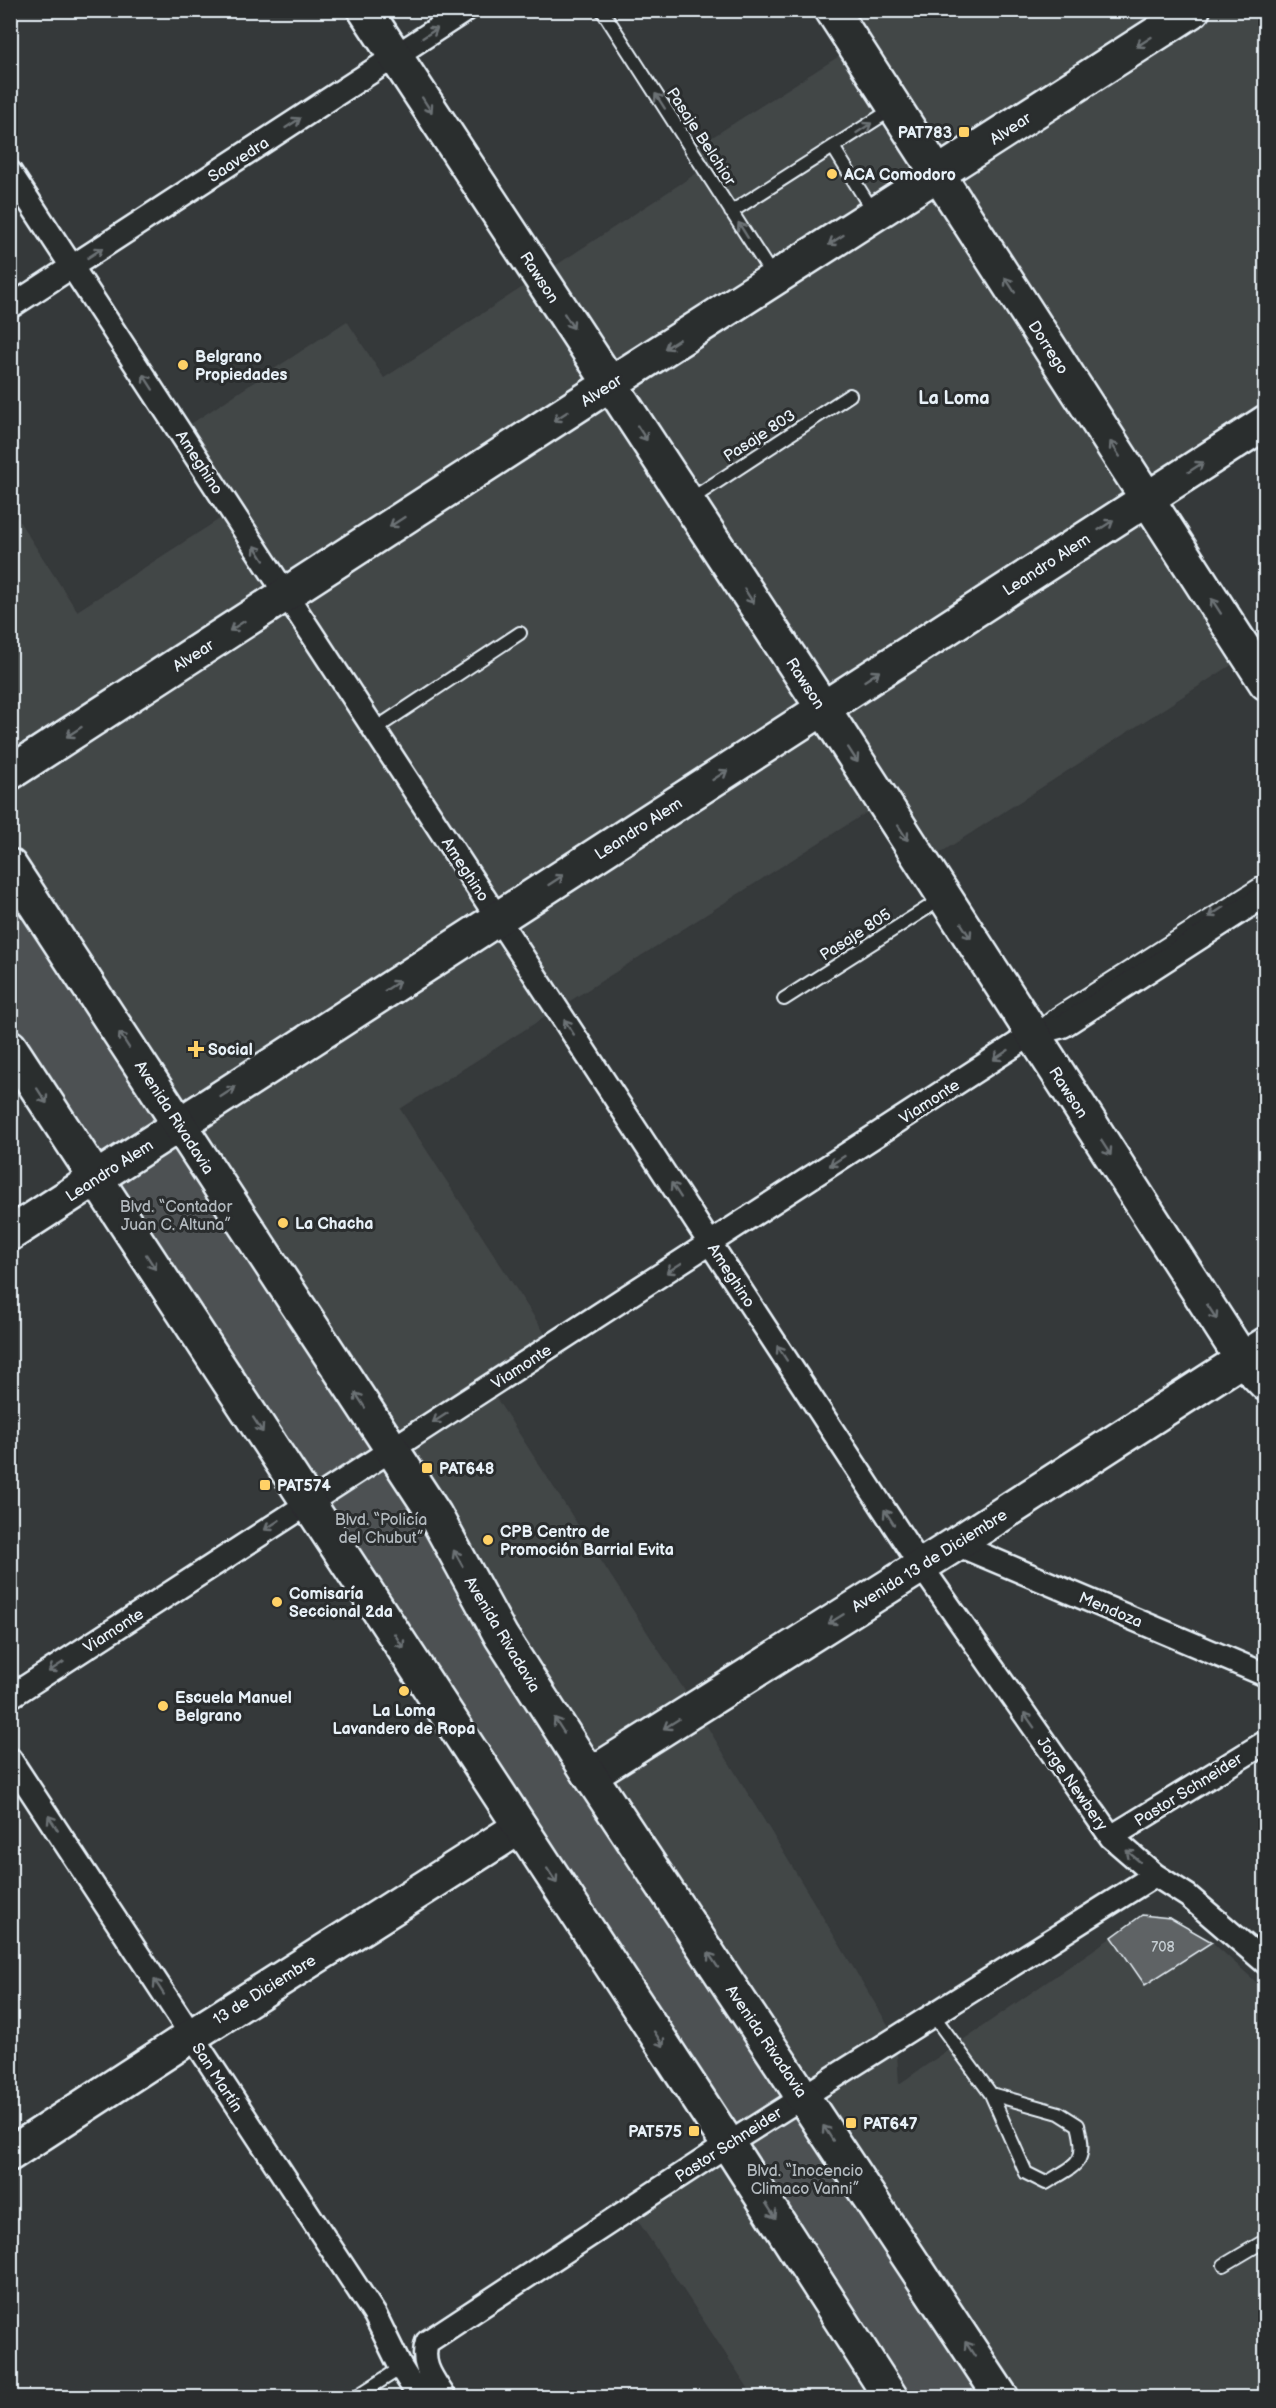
<svg xmlns="http://www.w3.org/2000/svg" width="1276" height="2408" font-family="'Balsamiq Sans',sans-serif">
<style>
.built{fill:#424647}
.green{fill:#4d5152;stroke:#9aa1a5;stroke-width:1.5}
.building{fill:#5f6365;stroke:#e8f1f8;stroke-width:1.5}
.lines{fill:none;stroke-linecap:round;stroke-linejoin:round}
.lane-casing{stroke:#e8f1f8;stroke-width:16}
.street-casing{stroke:#e8f1f8;stroke-width:27}
.secondary-casing{stroke:#e8f1f8;stroke-width:38}
.primary-casing{stroke:#e8f1f8;stroke-width:38}
.lane{stroke:#2a2d2e;stroke-width:12}
.street{stroke:#2a2d2e;stroke-width:22}
.secondary{stroke:#2a2d2e;stroke-width:33}
.primary{stroke:#2a2d2e;stroke-width:33}
.oneway{stroke:#6c7275}
.poi-dot{fill:#ffd166;stroke:#2a2d2e;stroke-width:2}
.labels{text-anchor:middle;stroke-width:6;stroke-linejoin:round;paint-order:stroke}
.number-label{font-size:14px;fill:#c6ced3}
.street-label{font-size:16px;fill:#e8f1f8;stroke:#2a2d2e}
.poi-label{font-size:16px;font-weight:bold;fill:#e8f1f8;stroke:#2a2d2e;text-anchor:start}
.park-label{font-size:16px;fill:#b2b9be;stroke:#2a2d2e}
.neighbourhood-label{font-size:18px;font-weight:bold;fill:#e8f1f8;stroke:#2a2d2e}
</style>
<rect width="100%" height="100%" fill="#35393a"/>
<filter id="ink" filterUnits="userSpaceOnUse"><feTurbulence type="fractalNoise" baseFrequency=".0167" numOctaves="2"/><feDisplacementMap in="SourceGraphic" scale="12" xChannelSelector="R" yChannelSelector="G"/><feConvolveMatrix kernelMatrix="1 2 1 2 8 2 1 2 1" color-interpolation-filters="sRGB"/></filter>
<g filter="url(#ink)">
<path class="built" d="M832,11H1265V422L1147,499L1247,655L923,864L883,802L400,1109L553,1346L489,1387L696,1708L896,2038L899,2084L1112,1937L1145,1985L1212,1942L1265,1990V2397H754L630,2209L802,2094L11,866L10,507L77,611L232,511L180,431L347,321L384,378L703,169L692,150L855,46Z"/>
<path class="green" d="M11,866L1002,2397H891L11,1047Z"/>
<path class="building" d="M1142,1915L1170,1918L1212,1942L1145,1985L1112,1937Z"/>
<g class="lines">
<g class="lane-casing">
<path id="lane" d="M602,10L774,278
M833,147L874,213
M731,212L894,108
M688,501L850,395
M375,729L520,633
M784,999L943,898
M1041,1027L1056,1014L1266,880
M933,2015L991,2094L1026,2173L1046,2183C1077,2164 1088,2164 1078,2125L1059,2113L991,2094
M1224,2265L1266,2240
M354,2398L401,2368"/>
</g>
<g class="street-casing">
<path id="street" d="M10,172L921,1566L1111,1837L1155,1875L1188,1896L1266,1963
M10,307L466,10
M956,1544L1266,1675
M10,1697C349,1474 692,1256 1032,1034L1063,1026L1266,895
M10,1759L375,2315L401,2368L420,2398
M1111,1837L1266,1742
M445,2398C433,2379 420,2365 427,2342L736,2139L1155,1875"/>
</g>
<g class="secondary-casing">
<path id="secondary" d="M365,10L823,708L1242,1359L1266,1384
M832,10L1266,683
M10,773L610,384L1193,10
M10,1234L1266,422
M590,1775L956,1544L1266,1344
M10,2154L191,2036L520,1827"/>
</g>
<g class="primary-casing">
<path id="primary" d="M10,866L435,1515L501,1636L590,1775L1002,2398
M10,1047L728,2144L891,2398"/>
</g>
<use href="#lane" class="lane"/>
<use href="#street" class="street"/>
<use href="#secondary" class="secondary"/>
<use href="#primary" class="primary"/>
</g>
<defs><path id="oneway-shaft" d="M-6 0H5M1.5-3L5.5 0L1.5 3" fill="none" stroke-width="1.6" stroke-linecap="round" stroke-linejoin="round" transform="scale(1.5)"/></defs>
<g class="oneway">
<use href="#oneway-shaft" transform="translate(430 33) rotate(-33)"/>
<use href="#oneway-shaft" transform="translate(1144 42) rotate(147)"/>
<use href="#oneway-shaft" transform="translate(660 101) rotate(-123)"/>
<use href="#oneway-shaft" transform="translate(427 105) rotate(57)"/>
<use href="#oneway-shaft" transform="translate(293 123) rotate(-33)"/>
<use href="#oneway-shaft" transform="translate(864 128) rotate(-33)"/>
<use href="#oneway-shaft" transform="translate(743 230) rotate(-122)"/>
<use href="#oneway-shaft" transform="translate(836 240) rotate(147)"/>
<use href="#oneway-shaft" transform="translate(95 253) rotate(-33)"/>
<use href="#oneway-shaft" transform="translate(1010 285) rotate(-123)"/>
<use href="#oneway-shaft" transform="translate(569 321) rotate(57)"/>
<use href="#oneway-shaft" transform="translate(672 344) rotate(148)"/>
<use href="#oneway-shaft" transform="translate(148 382) rotate(-123)"/>
<use href="#oneway-shaft" transform="translate(561 416) rotate(147)"/>
<use href="#oneway-shaft" transform="translate(642 433) rotate(57)"/>
<use href="#oneway-shaft" transform="translate(1115 449) rotate(-123)"/>
<use href="#oneway-shaft" transform="translate(1196 467) rotate(-33)"/>
<use href="#oneway-shaft" transform="translate(397 522) rotate(147)"/>
<use href="#oneway-shaft" transform="translate(1106 525) rotate(-33)"/>
<use href="#oneway-shaft" transform="translate(259 553) rotate(-123)"/>
<use href="#oneway-shaft" transform="translate(749 596) rotate(57)"/>
<use href="#oneway-shaft" transform="translate(1216 606) rotate(-123)"/>
<use href="#oneway-shaft" transform="translate(237 626) rotate(147)"/>
<use href="#oneway-shaft" transform="translate(872 676) rotate(-33)"/>
<use href="#oneway-shaft" transform="translate(74 732) rotate(147)"/>
<use href="#oneway-shaft" transform="translate(853 755) rotate(57)"/>
<use href="#oneway-shaft" transform="translate(720 775) rotate(-33)"/>
<use href="#oneway-shaft" transform="translate(903 833) rotate(57)"/>
<use href="#oneway-shaft" transform="translate(556 880) rotate(-33)"/>
<use href="#oneway-shaft" transform="translate(1216 912) rotate(147)"/>
<use href="#oneway-shaft" transform="translate(966 931) rotate(57)"/>
<use href="#oneway-shaft" transform="translate(392 986) rotate(-33)"/>
<use href="#oneway-shaft" transform="translate(569 1027) rotate(-123)"/>
<use href="#oneway-shaft" transform="translate(124 1040) rotate(-123)"/>
<use href="#oneway-shaft" transform="translate(1001 1055) rotate(147)"/>
<use href="#oneway-shaft" transform="translate(228 1092) rotate(-33)"/>
<use href="#oneway-shaft" transform="translate(42 1096) rotate(57)"/>
<use href="#oneway-shaft" transform="translate(1106 1148) rotate(57)"/>
<use href="#oneway-shaft" transform="translate(837 1161) rotate(147)"/>
<use href="#oneway-shaft" transform="translate(676 1190) rotate(-123)"/>
<use href="#oneway-shaft" transform="translate(151 1262) rotate(57)"/>
<use href="#oneway-shaft" transform="translate(674 1268) rotate(147)"/>
<use href="#oneway-shaft" transform="translate(1212 1312) rotate(57)"/>
<use href="#oneway-shaft" transform="translate(782 1353) rotate(-123)"/>
<use href="#oneway-shaft" transform="translate(360 1400) rotate(-123)"/>
<use href="#oneway-shaft" transform="translate(440 1418) rotate(147)"/>
<use href="#oneway-shaft" transform="translate(258 1425) rotate(57)"/>
<use href="#oneway-shaft" transform="translate(889 1517) rotate(-123)"/>
<use href="#oneway-shaft" transform="translate(272 1525) rotate(147)"/>
<use href="#oneway-shaft" transform="translate(458 1558) rotate(-119)"/>
<use href="#oneway-shaft" transform="translate(836 1619) rotate(148)"/>
<use href="#oneway-shaft" transform="translate(399 1641) rotate(57)"/>
<use href="#oneway-shaft" transform="translate(56 1667) rotate(147)"/>
<use href="#oneway-shaft" transform="translate(1029 1720) rotate(-125)"/>
<use href="#oneway-shaft" transform="translate(671 1724) rotate(148)"/>
<use href="#oneway-shaft" transform="translate(559 1725) rotate(-123)"/>
<use href="#oneway-shaft" transform="translate(53 1823) rotate(-123)"/>
<use href="#oneway-shaft" transform="translate(1133 1856) rotate(-140)"/>
<use href="#oneway-shaft" transform="translate(552 1876) rotate(57)"/>
<use href="#oneway-shaft" transform="translate(713 1960) rotate(-124)"/>
<use href="#oneway-shaft" transform="translate(159 1987) rotate(-123)"/>
<use href="#oneway-shaft" transform="translate(659 2039) rotate(57)"/>
<use href="#oneway-shaft" transform="translate(828 2133) rotate(-123)"/>
<use href="#oneway-shaft" transform="translate(771 2211) rotate(57)"/>
<use href="#oneway-shaft" transform="translate(970 2349) rotate(-123)"/>
</g>
</g>
<g class="poi-dot">
<rect x="958" y="126" width="12" height="12" rx="3"/>
<circle cx="832" cy="174" r="6"/>
<circle cx="183" cy="365" r="6"/>
<path d="M193 1040h6v6h6v6h-6v6h-6v-6h-6v-6h6z"/>
<circle cx="283" cy="1223" r="6"/>
<rect x="421" y="1462" width="12" height="12" rx="3"/>
<rect x="259" y="1479" width="12" height="12" rx="3"/>
<circle cx="488" cy="1540" r="6"/>
<circle cx="277" cy="1602" r="6"/>
<circle cx="404" cy="1691" r="6"/>
<circle cx="163" cy="1706" r="6"/>
<rect x="845" y="2117" width="12" height="12" rx="3"/>
<rect x="688" y="2125" width="12" height="12" rx="3"/>
</g>
<g class="labels">
<g class="number-label">
<text x="1163" y="1952">708</text>
</g>
<g class="street-label">
<text transform="translate(1010 128) rotate(-33)" y="6">Alvear</text>
<text transform="translate(702 136) rotate(57)" y="6">Pasaje Belchior</text>
<text transform="translate(238 159) rotate(-33)" y="6">Saavedra</text>
<text transform="translate(540 277) rotate(57)" y="6">Rawson</text>
<text transform="translate(1049 347) rotate(57)" y="6">Dorrego</text>
<text transform="translate(601 390) rotate(-33)" y="6">Alvear</text>
<text transform="translate(759 435) rotate(-33)" y="6">Pasaje 803</text>
<text transform="translate(200 462) rotate(57)" y="6">Ameghino</text>
<text transform="translate(1046 564) rotate(-33)" y="6">Leandro Alem</text>
<text transform="translate(193 655) rotate(-33)" y="6">Alvear</text>
<text transform="translate(806 683) rotate(57)" y="6">Rawson</text>
<text transform="translate(638 828) rotate(-33)" y="6">Leandro Alem</text>
<text transform="translate(466 869) rotate(57)" y="6">Ameghino</text>
<text transform="translate(855 934) rotate(-33)" y="6">Pasaje 805</text>
<text transform="translate(1069 1092) rotate(57)" y="6">Rawson</text>
<text transform="translate(929 1101) rotate(-33)" y="6">Viamonte</text>
<text transform="translate(175 1117) rotate(57)" y="6">Avenida Rivadavia</text>
<text transform="translate(109 1170) rotate(-33)" y="6">Leandro Alem</text>
<text transform="translate(732 1275) rotate(57)" y="6">Ameghino</text>
<text transform="translate(521 1366) rotate(-33)" y="6">Viamonte</text>
<text transform="translate(929 1560) rotate(-32)" y="6">Avenida 13 de Diciembre</text>
<text transform="translate(1111 1609) rotate(23)" y="6">Mendoza</text>
<text transform="translate(113 1630) rotate(-33)" y="6">Viamonte</text>
<text transform="translate(503 1634) rotate(59)" y="6">Avenida Rivadavia</text>
<text transform="translate(1073 1783) rotate(55)" y="6">Jorge Newbery</text>
<text transform="translate(1188 1789) rotate(-32)" y="6">Pastor Schneider</text>
<text transform="translate(264 1989) rotate(-32)" y="6">13 de Diciembre</text>
<text transform="translate(767 2041) rotate(56)" y="6">Avenida Rivadavia</text>
<text transform="translate(218 2077) rotate(57)" y="6">San Martín</text>
<text transform="translate(728 2144) rotate(-33)" y="6">Pastor Schneider</text>
</g>
<g class="poi-label">
<text x="952" y="138" text-anchor="end">PAT783</text>
<text x="844" y="180">ACA Comodoro</text>
<text x="195" y="362">Belgrano<tspan x="195" dy="18">Propiedades</tspan></text>
<text x="208" y="1055">Social</text>
<text x="295" y="1229">La Chacha</text>
<text x="439" y="1474">PAT648</text>
<text x="277" y="1491">PAT574</text>
<text x="500" y="1537">CPB Centro de<tspan x="500" dy="18">Promoción Barrial Evita</tspan></text>
<text x="289" y="1599">Comisaría<tspan x="289" dy="18">Seccional 2da</tspan></text>
<text x="175" y="1703">Escuela Manuel<tspan x="175" dy="18">Belgrano</tspan></text>
<text x="404" y="1716" text-anchor="middle">La Loma<tspan x="404" dy="18">Lavandero de Ropa</tspan></text>
<text x="863" y="2129">PAT647</text>
<text x="682" y="2137" text-anchor="end">PAT575</text>
</g>
<g class="park-label">
<text x="176" y="1212">Blvd. “Contador<tspan x="176" dy="18">Juan C. Altuna”</tspan></text>
<text x="381" y="1525">Blvd. “Policía<tspan x="381" dy="18">del Chubut”</tspan></text>
<text x="805" y="2176">Blvd. “Inocencio<tspan x="805" dy="18">Climaco Vanni”</tspan></text>
</g>
<g class="neighbourhood-label">
<text x="954" y="404">La Loma</text>
</g>
</g>
<rect width="1276" height="2408" fill="none" stroke="#2a2d2e" stroke-width="36"/>
<rect x="18" y="18" width="1240" height="2372" fill="none" stroke="#e8f1f8" stroke-width="2" filter="url(#ink)"/>
</svg>
